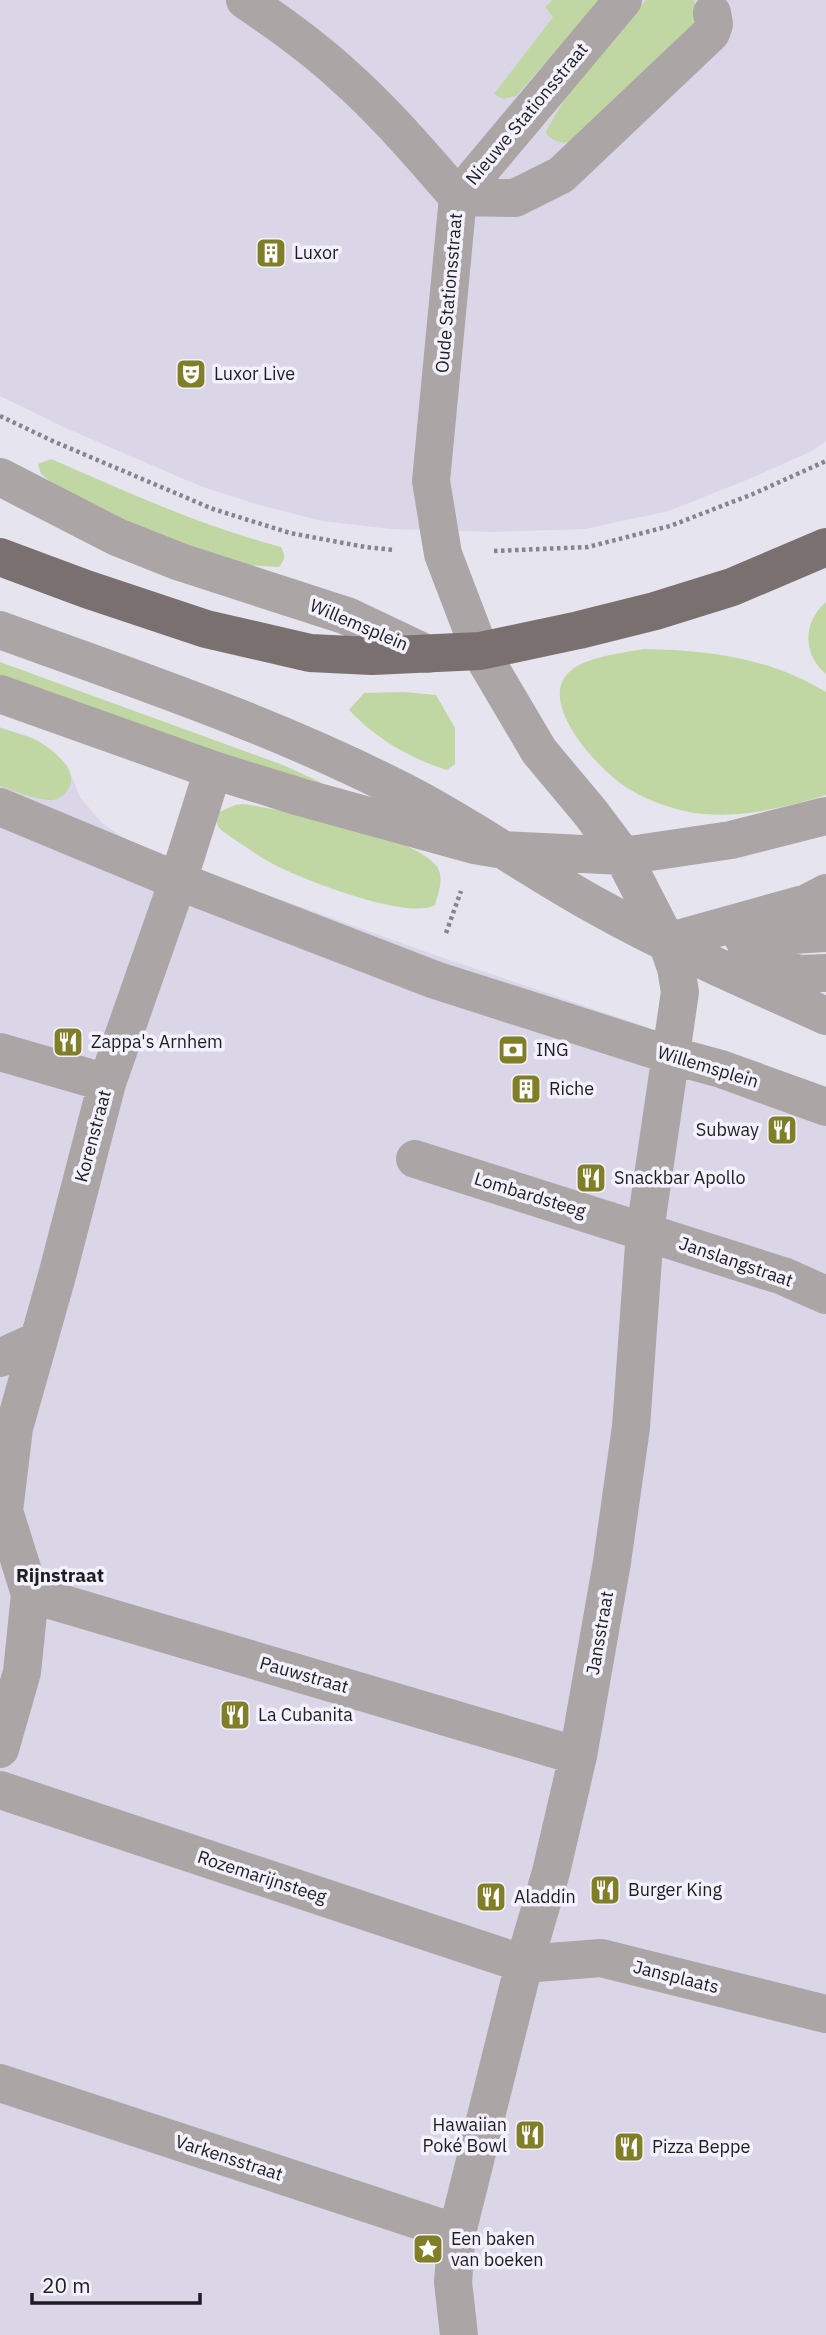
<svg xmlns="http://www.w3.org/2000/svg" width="826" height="2335" font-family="'IBM Plex Sans',sans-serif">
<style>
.built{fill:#dad6e8}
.green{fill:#c0d7a4}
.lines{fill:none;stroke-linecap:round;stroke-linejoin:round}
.path{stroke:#86848c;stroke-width:4.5;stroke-dasharray:3.5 3.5;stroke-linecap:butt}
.minor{stroke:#aba5a5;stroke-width:38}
.major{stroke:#7a706f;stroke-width:38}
.labels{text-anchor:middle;stroke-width:7;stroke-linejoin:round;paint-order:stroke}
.street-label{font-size:18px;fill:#1e1d21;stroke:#f3f1fc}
.poi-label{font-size:18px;fill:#1e1d21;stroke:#f3f1fc;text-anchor:start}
.neighbourhood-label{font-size:19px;font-weight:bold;fill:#1e1d21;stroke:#f3f1fc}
</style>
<rect width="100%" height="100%" fill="#e6e4ef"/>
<path class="built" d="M0,0H826V441L812,451L749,479L669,511L585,529L494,532L391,529L322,521L259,505L200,486L70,430L0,396Z
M0,727L34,739L52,750L67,765L80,797L102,823L125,839L223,879L432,954L826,1088V2335H0Z"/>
<path class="green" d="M552,0H601L516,96L503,99L494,94L553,17L545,7Z
M646,0H694L701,24L574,142C563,143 556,143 547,135L546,131L569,92Z
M51,459C127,492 201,526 281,547C286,556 285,560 279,567L247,565L211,557L74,501L41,474L38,464Z
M826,602V674C802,654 803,622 826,602Z
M644,649C708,650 770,658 826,692V795C785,808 738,819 694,813C672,809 648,801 629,789C602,773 537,706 568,673C583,657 623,653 644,649Z
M0,662L283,765L320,782L322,786L319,790L0,675Z
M404,692L436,695L455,728V764L447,770C411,759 375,738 349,710L364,693Z
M0,728C11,731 21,734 32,738C48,745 83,771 67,791C63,797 55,801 48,800C32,799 14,791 0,786Z
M243,804C280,809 420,836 438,868C444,880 438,893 435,905C407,921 299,878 271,863C254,853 237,841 221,830C215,823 216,820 219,812L235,805Z"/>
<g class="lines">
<path class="path" d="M0,416L55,442L213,509L290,533L365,547L394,550
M494,551L588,547L670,526L753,494L826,461
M446,933L461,891"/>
<path class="minor" d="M245,0C279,23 313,47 343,75C385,112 421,155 458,197L431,481L443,554L480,651L539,751L590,812L623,856L667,942L676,968L680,992L645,1231L631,1427L612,1562L578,1756L551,1872L524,1964L457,2233L453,2282L459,2335
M458,197L515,198L561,175L711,33L714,24L712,13
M458,197L623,0
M0,477L117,537L180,562L347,616L427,654
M0,630C138,680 276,726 406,793C474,828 535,873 602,909C674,949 751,982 826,1016
M0,694L213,770L300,797L474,845L504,850L623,856L731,840L826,816
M0,807L178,881L435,980L670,1055L721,1069L826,1107
M743,938L826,933
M667,942L807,903L826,893
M744,960L800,974L826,973
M0,1052L107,1083
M415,1159L783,1276L826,1295
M0,1358L39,1340
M30,1594L578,1756
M0,1749L22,1672L30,1594L4,1511L14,1428L58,1272L107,1083L178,881L213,770
M0,1790L524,1964L601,1958L826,2014
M0,2083L457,2233"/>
<path class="major" d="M0,557L86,589L206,629L310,653L372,656L480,651L579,630L655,611L732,587L826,547"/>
</g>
<defs>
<g id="building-square" transform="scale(1.575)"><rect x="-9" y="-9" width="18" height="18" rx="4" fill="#807e26" stroke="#f3f1fc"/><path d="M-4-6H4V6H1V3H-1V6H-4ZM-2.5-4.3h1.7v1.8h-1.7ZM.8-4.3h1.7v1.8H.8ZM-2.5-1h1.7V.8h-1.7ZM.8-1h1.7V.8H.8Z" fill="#fff"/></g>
<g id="theatre-square" transform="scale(1.575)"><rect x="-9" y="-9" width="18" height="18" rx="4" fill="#807e26" stroke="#f3f1fc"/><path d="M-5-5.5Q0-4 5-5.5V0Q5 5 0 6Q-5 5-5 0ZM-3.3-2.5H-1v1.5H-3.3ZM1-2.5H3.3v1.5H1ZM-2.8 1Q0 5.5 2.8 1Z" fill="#fff"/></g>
<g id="restaurant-square" transform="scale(1.575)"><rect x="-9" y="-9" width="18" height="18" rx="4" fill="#807e26" stroke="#f3f1fc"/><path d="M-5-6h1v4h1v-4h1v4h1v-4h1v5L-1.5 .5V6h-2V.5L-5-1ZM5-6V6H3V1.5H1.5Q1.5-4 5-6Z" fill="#fff"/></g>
<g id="bank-square" transform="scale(1.575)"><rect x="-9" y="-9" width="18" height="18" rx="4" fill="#807e26" stroke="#f3f1fc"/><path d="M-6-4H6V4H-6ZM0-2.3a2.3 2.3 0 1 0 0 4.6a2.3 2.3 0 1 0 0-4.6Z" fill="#fff"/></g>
<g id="sight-square" transform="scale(1.575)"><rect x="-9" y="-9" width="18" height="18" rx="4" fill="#807e26" stroke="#f3f1fc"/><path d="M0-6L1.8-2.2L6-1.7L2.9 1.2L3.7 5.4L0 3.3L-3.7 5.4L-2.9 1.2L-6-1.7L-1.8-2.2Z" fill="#fff"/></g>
</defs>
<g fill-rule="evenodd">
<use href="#building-square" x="271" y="253"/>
<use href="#theatre-square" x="191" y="374"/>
<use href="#restaurant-square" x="68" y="1042"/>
<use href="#bank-square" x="513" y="1050"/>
<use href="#building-square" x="526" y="1089"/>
<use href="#restaurant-square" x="782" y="1130"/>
<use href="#restaurant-square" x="591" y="1178"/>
<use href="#restaurant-square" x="235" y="1715"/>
<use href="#restaurant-square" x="605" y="1890"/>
<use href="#restaurant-square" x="491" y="1897"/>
<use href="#restaurant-square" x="530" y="2135"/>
<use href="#restaurant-square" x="629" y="2147"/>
<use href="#sight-square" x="428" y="2249"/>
</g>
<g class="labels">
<g class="street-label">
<text transform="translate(527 114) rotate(-50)" y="6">Nieuwe Stationsstraat</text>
<text transform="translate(449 293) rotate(-85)" y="6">Oude Stationsstraat</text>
<text transform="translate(359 625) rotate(23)" y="6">Willemsplein</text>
<text transform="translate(708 1067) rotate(17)" y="6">Willemsplein</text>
<text transform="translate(93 1136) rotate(-75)" y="6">Korenstraat</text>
<text transform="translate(530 1195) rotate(17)" y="6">Lombardsteeg</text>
<text transform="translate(736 1262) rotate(19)" y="6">Janslangstraat</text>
<text transform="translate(600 1633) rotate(-80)" y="6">Jansstraat</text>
<text transform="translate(304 1675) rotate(16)" y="6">Pauwstraat</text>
<text transform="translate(262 1877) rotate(18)" y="6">Rozemarijnsteeg</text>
<text transform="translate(676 1977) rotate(14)" y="6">Jansplaats</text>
<text transform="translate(229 2158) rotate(18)" y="6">Varkensstraat</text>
</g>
<g class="poi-label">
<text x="294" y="259">Luxor</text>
<text x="214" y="380">Luxor Live</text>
<text x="91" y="1048">Zappa's Arnhem</text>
<text x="536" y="1056">ING</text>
<text x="549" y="1095">Riche</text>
<text x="759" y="1136" text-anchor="end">Subway</text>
<text x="614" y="1184">Snackbar Apollo</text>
<text x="258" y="1721">La Cubanita</text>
<text x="628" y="1896">Burger King</text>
<text x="514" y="1903">Aladdin</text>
<text x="507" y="2131" text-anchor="end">Hawaiian<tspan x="507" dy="21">Poké Bowl</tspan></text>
<text x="652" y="2153">Pizza Beppe</text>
<text x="451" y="2245">Een baken<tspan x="451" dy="21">van boeken</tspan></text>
</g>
<g class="neighbourhood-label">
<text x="60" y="1582">Rijnstraat</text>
</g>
</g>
<path d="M32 2293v10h168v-10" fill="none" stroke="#1e1d21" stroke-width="3.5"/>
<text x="42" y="2293" font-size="21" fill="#1e1d21" stroke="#f3f1fc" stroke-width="5" paint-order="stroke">20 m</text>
</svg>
